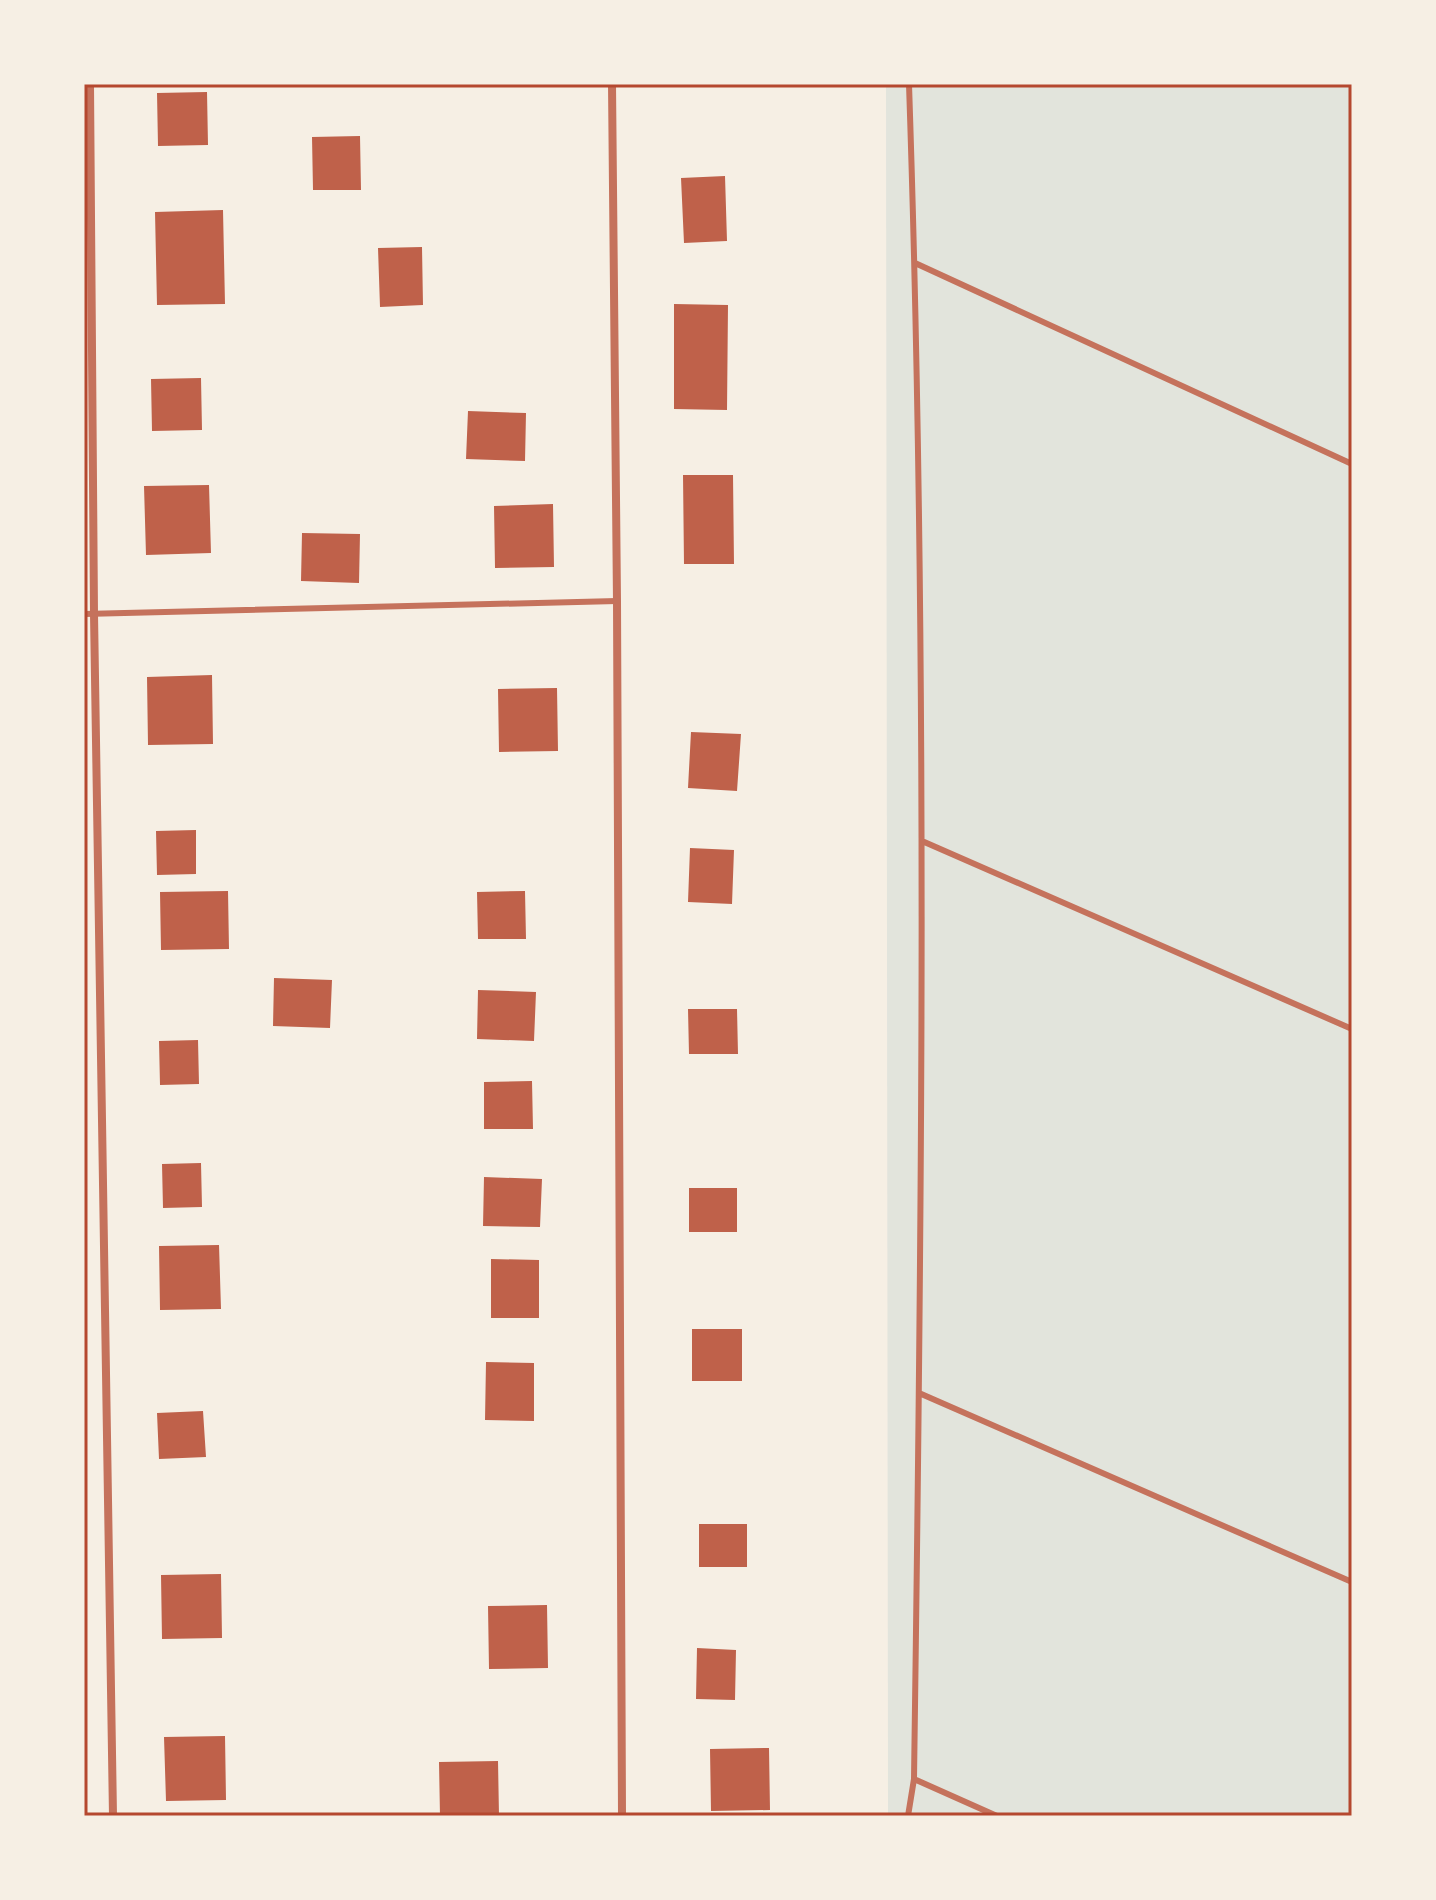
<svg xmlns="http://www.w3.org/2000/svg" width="1436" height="1900" font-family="'Nunito Sans',sans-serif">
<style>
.green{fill:#e2e4dc}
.building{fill:#bf614a}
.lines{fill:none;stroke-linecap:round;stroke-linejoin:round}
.service{stroke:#c5725c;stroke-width:6}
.minor{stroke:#c5725c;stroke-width:8}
.neatline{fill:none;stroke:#b5482f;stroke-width:3}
</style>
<rect width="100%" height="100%" fill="#f6efe4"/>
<path class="green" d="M886,84H1352V1816H888Z"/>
<path class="building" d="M207,92L208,145L158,146L157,93Z
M360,136L361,190H313L312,137Z
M725,176L727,241L684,243L681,178Z
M223,210L225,304L157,305L155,212Z
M422,247L423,305L380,307L378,248Z
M674,304L728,305L727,410L674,409Z
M201,378L202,430L152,431L151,379Z
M468,411L526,413L525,461L466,459Z
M683,475H733L734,564H684Z
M209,485L211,553L146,555L144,486Z
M553,504L554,567L495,568L494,506Z
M302,533L360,534L359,583L301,581Z
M212,675L213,744L148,745L147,677Z
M557,688L558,751L499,752L498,689Z
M691,732L741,734L737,791L688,788Z
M196,830V874L157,875L156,831Z
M690,848L734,850L732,904L688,902Z
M228,891L229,949L161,950L160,892Z
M525,891L526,939H478L477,892Z
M274,978L332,980L330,1028L273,1026Z
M478,990L536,992L534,1041L477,1039Z
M688,1009H737L738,1054H689Z
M198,1040L199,1084L160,1085L159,1041Z
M532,1081L533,1129H484V1082Z
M201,1163L202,1207L163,1208L162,1164Z
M484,1177L542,1179L540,1227L483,1226Z
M689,1188H737V1232H689Z
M219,1245L221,1309L160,1310L159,1246Z
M491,1259L539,1260V1318H491Z
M692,1329H742V1381H692Z
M486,1362L534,1363V1421L485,1420Z
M203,1411L206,1457L159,1459L157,1413Z
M699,1524H747V1567H699Z
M221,1574L222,1638L162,1639L161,1575Z
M547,1605L548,1668L489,1669L488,1606Z
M697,1648L736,1650L735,1700L696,1699Z
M225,1736L226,1800L166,1801L164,1737Z
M769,1748L770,1810L711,1811L710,1749Z
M498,1761L499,1816H440L439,1762Z"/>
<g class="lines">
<path class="service" d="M915,263L1352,464
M84,614L617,601
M922,841L1352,1029
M919,1393L1352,1582
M914,1779L997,1816
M908,1816L914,1779C922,1214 928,649 909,84"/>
<path class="minor" d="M90,84L94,614L113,1816
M612,84L617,601L622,1816"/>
</g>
<rect width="1436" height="1900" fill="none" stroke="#f6efe4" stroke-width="172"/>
<rect x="86" y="86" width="1264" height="1728" class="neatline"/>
</svg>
